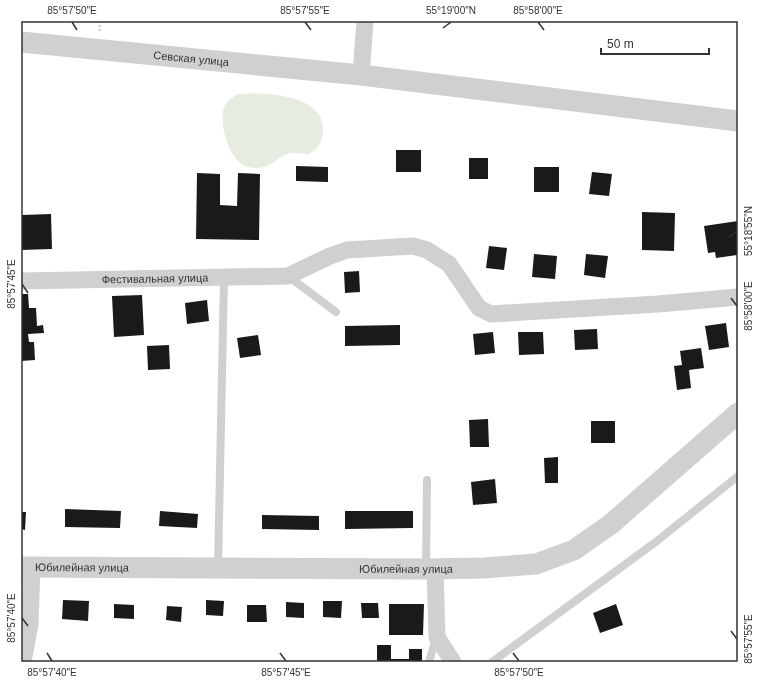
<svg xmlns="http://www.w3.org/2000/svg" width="759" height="683" font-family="Arial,sans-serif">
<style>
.green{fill:#e6ecdf}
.building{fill:#1a1a1a}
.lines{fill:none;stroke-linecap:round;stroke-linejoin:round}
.path{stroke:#cdcdcd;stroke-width:2.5;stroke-dasharray:2 2;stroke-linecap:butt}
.service{stroke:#d0d0d0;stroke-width:8}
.minor{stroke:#d0d0d0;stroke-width:17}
.tertiary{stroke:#d0d0d0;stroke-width:21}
.ticks{fill:none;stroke:#333;stroke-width:1.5}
.labels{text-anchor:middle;stroke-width:4;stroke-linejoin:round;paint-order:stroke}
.street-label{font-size:11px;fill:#333;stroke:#fff}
.neatline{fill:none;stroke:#333;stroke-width:1.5}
.ticks-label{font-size:10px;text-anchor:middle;fill:#333}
</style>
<rect width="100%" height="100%" fill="#fff"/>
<path class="green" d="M238,94C265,92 326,94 323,132C322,143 318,149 309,154C303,154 296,152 291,153C275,156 271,172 248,167C229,162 216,119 226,103C229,99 234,97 238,94Z"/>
<path class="building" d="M396,150H421V172H396Z
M469,158H488V179H469Z
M296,166L328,167V182L296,181Z
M534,167H559V192H534Z
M592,172L612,174L609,196L589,194Z
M197,173L220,174V205L237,206L238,173L260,174L259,240L196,239Z
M642,212L675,213L674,251L642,250Z
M51,214L52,249L21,250V215Z
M738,221L737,255L716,258L715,252L708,253L704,226Z
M489,246L507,248L504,270L486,268Z
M534,254L557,256L555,279L532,277Z
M586,254L608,256L605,278L584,275Z
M359,271L360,292L345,293L344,272Z
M21,294H28L29,308H36L37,326L43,325L44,333L28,334L29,342H34L35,360L21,361Z
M142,295L144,335L114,337L112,296Z
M207,300L209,321L187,324L185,303Z
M726,323L729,347L709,350L705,326Z
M400,325V345L345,346V326Z
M597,329L598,349L575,350L574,330Z
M493,332L495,353L475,355L473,334Z
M518,332H543L544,354L519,355Z
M258,335L261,355L240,358L237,338Z
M169,345L170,369L148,370L147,346Z
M701,348L704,368L689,370L691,388L677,390L674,366L682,365L680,351Z
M488,419L489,447H470L469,420Z
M591,421H615V443H591Z
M558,457V483H545L544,458Z
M495,479L497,503L473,505L471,482Z
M65,509L121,511L120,528L65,527Z
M160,511L198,514L197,528L159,526Z
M345,511H413V528L345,529Z
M21,512H26L25,530L21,529Z
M262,515L319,516V530L262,529Z
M63,600L89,601L88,621L62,619Z
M206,600L224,601L223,616L206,615Z
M323,601H342L341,618L323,617Z
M286,602L304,603V618L286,617Z
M361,603H378L379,618H362Z
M114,604L134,605V619L114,618Z
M389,604H424L423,635H389Z
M616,604L623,625L600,633L593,613Z
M247,605H266L267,622H247Z
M167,606L182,607L181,622L166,620Z
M377,645H391V659H409V649H422V662H377Z"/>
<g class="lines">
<path class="path" d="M99,21L100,32"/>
<path class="service" d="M288,276L336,312
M218,567L224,278
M426,568L427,480
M429,662L436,638
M492,662L657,541L738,476"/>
<g class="minor">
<path d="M361,75L365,21"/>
<path id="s1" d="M21,281L288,276L330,256L347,250L413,246L427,250L449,264L479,308L491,314L658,304L738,297"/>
<path d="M435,569L437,637L453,662"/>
<path d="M23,662L30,624L32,567"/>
</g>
<g class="tertiary">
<path id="s2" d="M21,42L361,75L738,121"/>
<path id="s3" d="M21,567L426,569L483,568L536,564L574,550L611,524L738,413"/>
</g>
</g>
<path class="ticks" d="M72,22L77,30M305,22L311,30M538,22L544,30M443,28L451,22M729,237L737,231M22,284L28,293M731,298L737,306M22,618L28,626M731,631L737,639M47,653L52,661M280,653L286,661M513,653L519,661"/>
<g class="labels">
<g class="street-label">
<text dy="4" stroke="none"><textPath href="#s2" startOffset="171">Севская улица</textPath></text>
<text dy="4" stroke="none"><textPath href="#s1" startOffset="134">Фестивальная улица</textPath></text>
<text dy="4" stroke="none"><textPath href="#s3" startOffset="61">Юбилейная улица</textPath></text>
<text dy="4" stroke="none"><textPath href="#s3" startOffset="385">Юбилейная улица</textPath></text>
</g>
</g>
<rect width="759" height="683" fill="none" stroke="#ffffff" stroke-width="44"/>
<path d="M601 48v6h108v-6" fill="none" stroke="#333333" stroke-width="2"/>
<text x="607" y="48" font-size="12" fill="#333333" stroke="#ffffff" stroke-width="3" paint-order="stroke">50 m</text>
<rect x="22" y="22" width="715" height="639" class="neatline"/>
<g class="ticks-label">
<text x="72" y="14">85°57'50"E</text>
<text x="305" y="14">85°57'55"E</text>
<text x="451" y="14">55°19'00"N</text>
<text x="538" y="14">85°58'00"E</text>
<text transform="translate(748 231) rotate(-90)" y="4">55°18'55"N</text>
<text transform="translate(11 284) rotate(-90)" y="4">85°57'45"E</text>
<text transform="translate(748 306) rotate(-90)" y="4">85°58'00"E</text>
<text transform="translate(11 618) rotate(-90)" y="4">85°57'40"E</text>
<text transform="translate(748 639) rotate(-90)" y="4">85°57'55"E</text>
<text x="52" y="676">85°57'40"E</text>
<text x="286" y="676">85°57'45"E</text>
<text x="519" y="676">85°57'50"E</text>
</g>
</svg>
